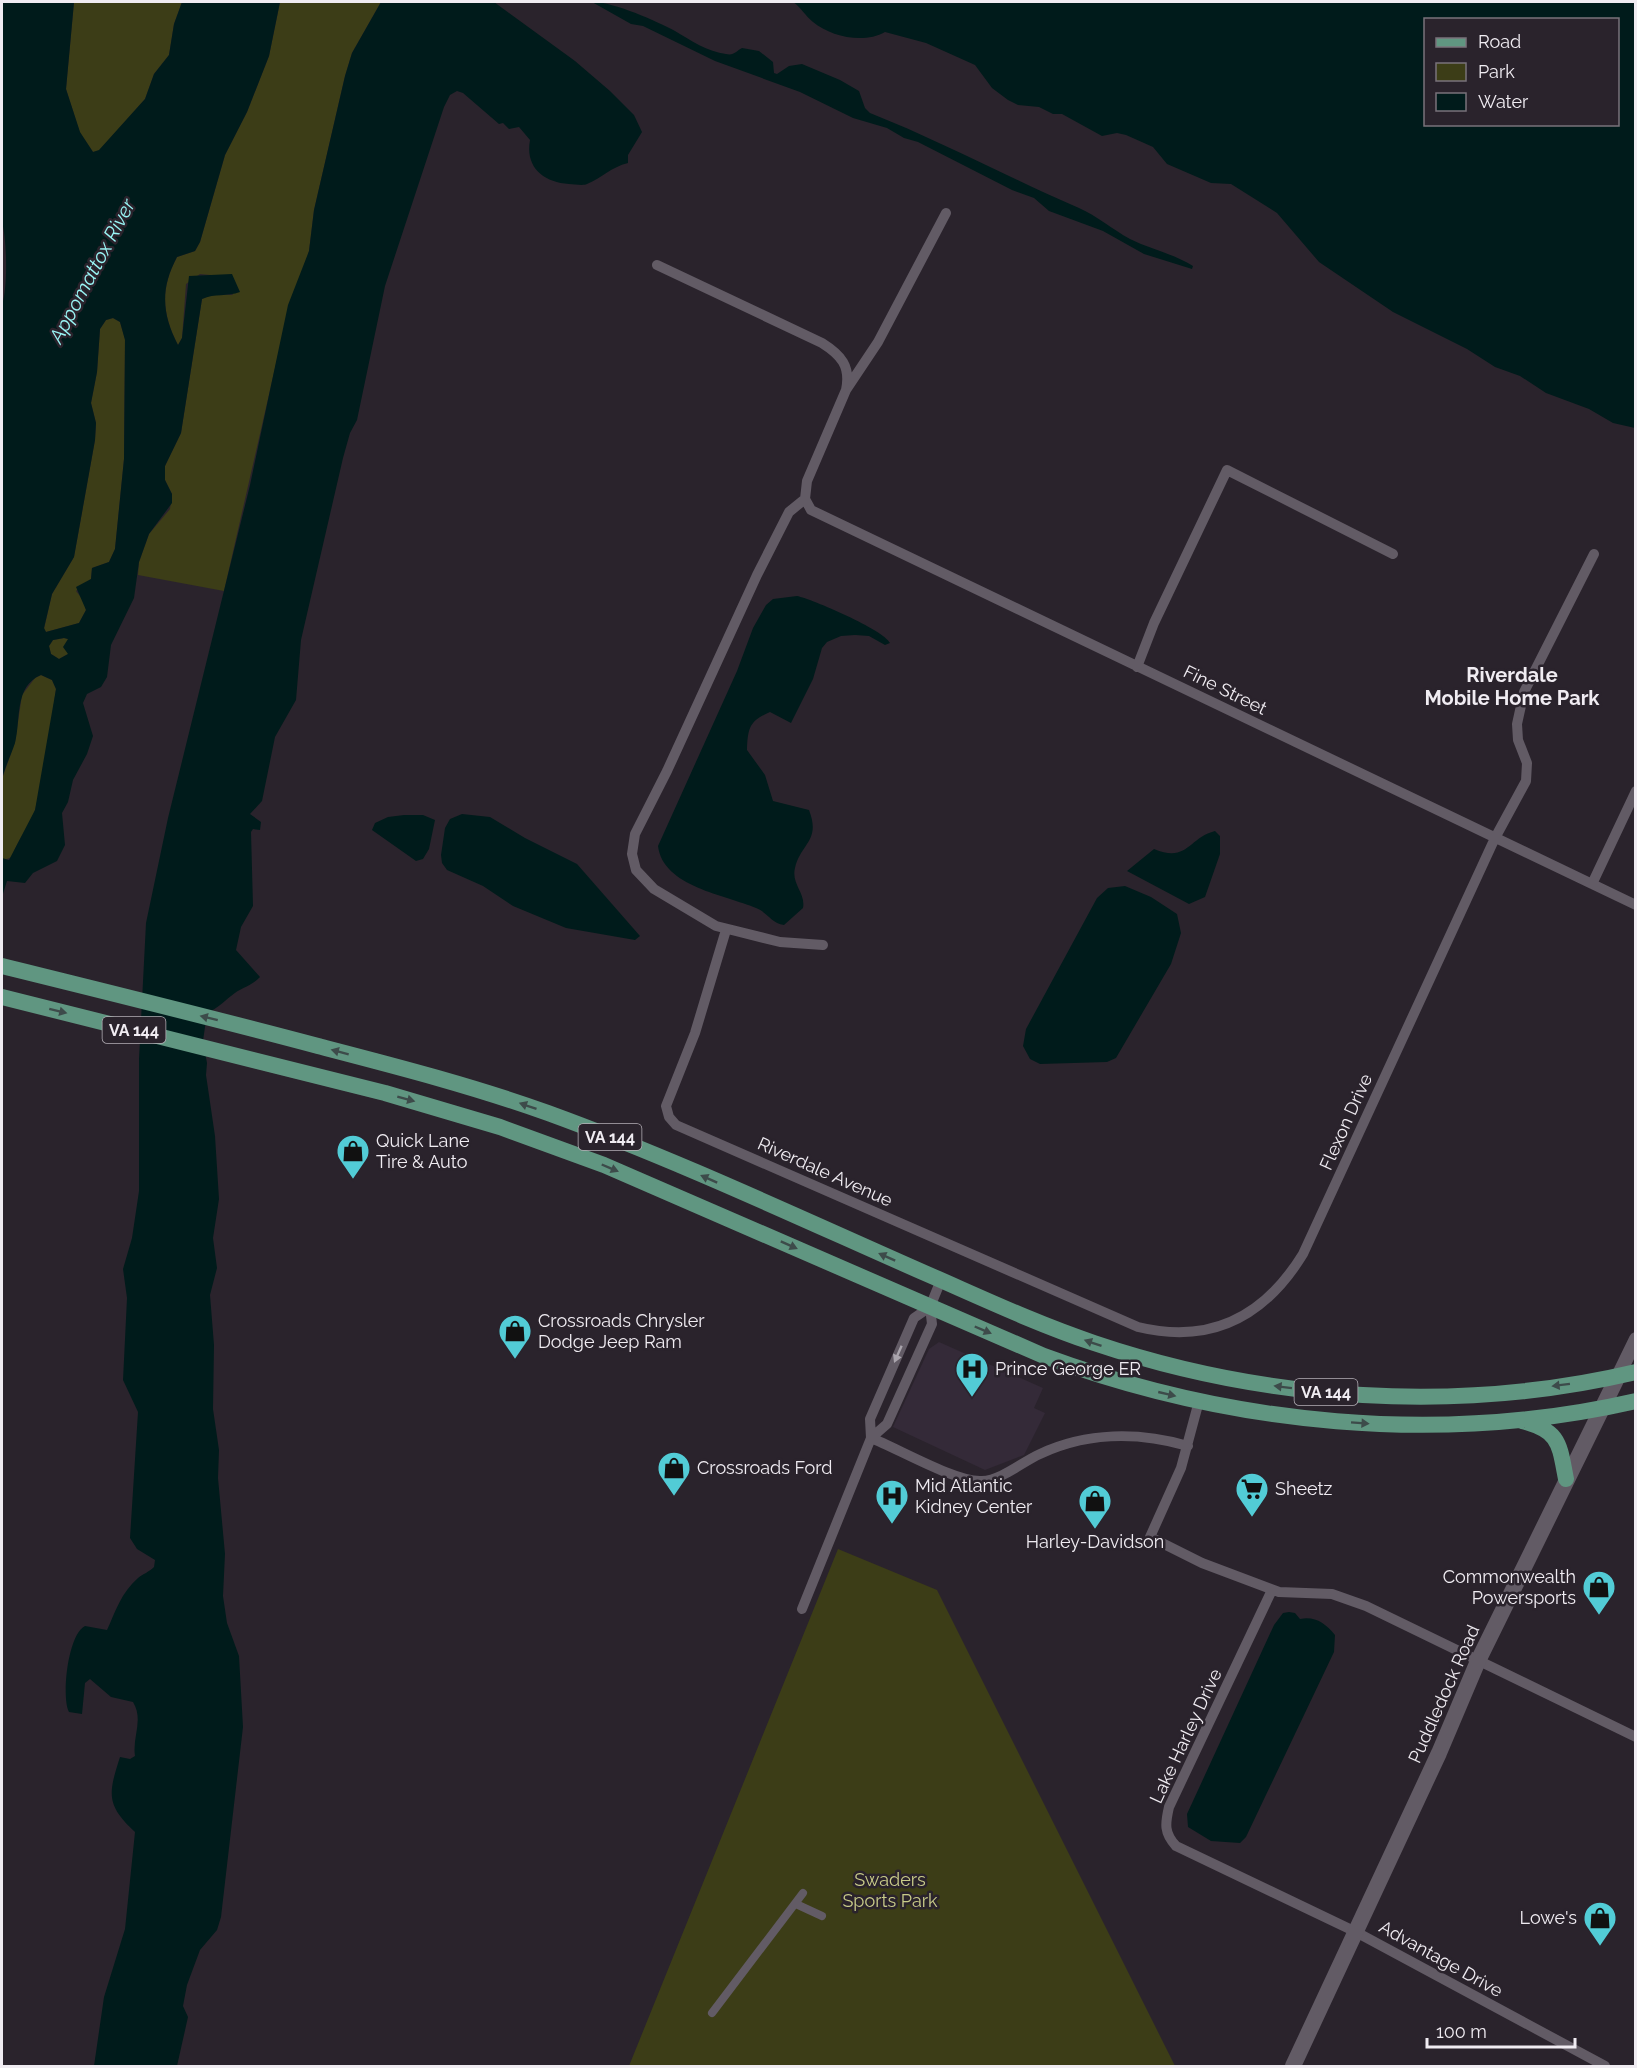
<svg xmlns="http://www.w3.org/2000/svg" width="1637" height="2068" font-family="Raleway,sans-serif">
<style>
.built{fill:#342a38}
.green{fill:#3c3d17}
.water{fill:#001b1b;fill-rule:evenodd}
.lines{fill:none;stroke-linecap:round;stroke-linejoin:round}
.pedestrian{stroke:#625b65;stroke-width:8}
.minor{stroke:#625b65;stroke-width:10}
.tertiary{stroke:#625b65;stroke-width:14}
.secondary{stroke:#625b65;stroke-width:16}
.primary{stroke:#609681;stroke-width:16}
.oneway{fill:#3d4b4a}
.oneway2{fill:#a9a4ac}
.labels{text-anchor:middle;stroke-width:5;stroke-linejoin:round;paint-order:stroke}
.shield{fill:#2a232c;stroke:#b5b0b7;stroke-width:1.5}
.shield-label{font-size:16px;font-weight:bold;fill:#f0ecf2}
.street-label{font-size:18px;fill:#f0ecf2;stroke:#2a232c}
.poi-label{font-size:18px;fill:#f0ecf2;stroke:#2a232c;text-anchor:start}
.park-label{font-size:18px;fill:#c9cc89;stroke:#2a232c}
.water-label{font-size:20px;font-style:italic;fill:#9af6f6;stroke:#2a232c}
.neighbourhood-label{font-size:20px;font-weight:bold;fill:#f0ecf2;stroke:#2a232c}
</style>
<rect width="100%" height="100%" fill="#2a232c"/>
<path class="built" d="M939,1342L1043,1388L1034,1408L1045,1413L1024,1455L985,1470L893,1427L929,1349Z"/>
<path class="green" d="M74,2H182L174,24L169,55L154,74L145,99L99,151L93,152L80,133L66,89Z
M280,2H381L352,53L345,76L314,210L309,251L278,355L224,591L138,575L139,562L149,534L170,509L172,494L165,480V466L181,433L202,299L213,294L233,295L221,276L200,274L186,284L182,338L178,345C162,314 160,289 177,257L195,251L200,242L225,155L247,112L269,56Z
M113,318L120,322L125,339L124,459L115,549L109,562L92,568L91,579L76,591L84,601L86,610L79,623L46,632L44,629L52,594L74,557L95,440L96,423L91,403L97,372L100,329L106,320Z
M64,638L68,639V654L59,659L51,654L49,646L53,640Z
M41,675L52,680L56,689C50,729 46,771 35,810C30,826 17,840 12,857L4,860L2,858V779L15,742L22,695L35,678Z
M838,1549L937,1590L1175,2066H629Z"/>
<path class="water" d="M2,2H74L66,89L80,132L93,152L99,150L145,99L154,74L169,55L174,24L182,2H280L269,56L247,112L225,155L200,242L195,251L177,257C160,289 162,314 178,345L182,338L189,276L232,274L240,292C227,297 215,293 202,299L181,433L165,466V480L172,494V503L149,534L139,562L134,598L111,645L107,677L101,687L87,694L83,703L93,736L87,754L73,780L68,802L62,813L65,845L57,861L33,873L25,883L7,881L2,897V858L9,860L35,810L56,689L52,680L41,675C14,686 21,720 15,743C11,755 5,767 2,779V305C8,286 7,241 2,222ZM113,318L120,322L125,340L124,459L115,549L109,562L92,568L91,579L76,587L86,610L79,623L46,632L44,628L52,594L74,557L95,440L96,423L91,403L97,372L100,329L106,320ZM64,638L68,639L63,647L68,654L59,659L51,654L49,646L53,640Z
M381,2H494L575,61L610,91L634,115L642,132L628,155V163C611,167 602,178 587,184C583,186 574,184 569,184C543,182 525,167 530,140L519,127L509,129L503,123L499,124L463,93L457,91L450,95L444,107L385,286L357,420L350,433L343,458L301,640L296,700L275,737L262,801L250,814L261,822L260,830L253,829L251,832L253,906L241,927L236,950L260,977C252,986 240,988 231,996C222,1003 218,1008 207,1013L203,1041L207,1063L206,1075L215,1136L219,1199L213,1238L217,1268L210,1295L214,1345L213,1409L219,1450L218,1478L225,1554L223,1596L227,1623L239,1656L243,1727L221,1917L217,1930L200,1950L187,1985L183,2006L188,2017L177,2066H94L104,1997L125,1929L135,1832C106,1805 108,1794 120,1757L130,1759L135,1756C132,1737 144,1720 133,1702L111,1697L90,1679L85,1683L82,1714L69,1712C61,1697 68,1634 85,1626L107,1630C116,1610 121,1593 138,1578C143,1574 149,1572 154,1567L155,1560L137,1549L130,1538L138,1412L123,1380L127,1298L123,1269L132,1238L139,1191V1059L146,923L168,818L250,485L288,305L309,251L314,210L345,76L352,53Z
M592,2C611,1 657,21 675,31C690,40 708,52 726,54C734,56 736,51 742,48L759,51L773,62L774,73L777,74L789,66L802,64L840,80L859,91L865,108L870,113C941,141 1009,178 1079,208C1097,216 1112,229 1130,239C1150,249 1174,254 1193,266L1192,269L1144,254L1103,231L1049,211L1034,198L1012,190L918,142L904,138L887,128L853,118L800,92L715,61L643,26L631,24Z
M793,2H1635V428L1613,423L1589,409L1546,393L1520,376L1495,367L1467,349L1393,312L1319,262L1277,213L1231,184L1211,183L1167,164L1153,147L1126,135L1117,133L1102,136L1062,114H1053L1039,107L1018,105L1008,100L992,88L975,65L926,43L885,32C864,44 831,37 813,22C805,16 801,7 793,2ZM1426,20H1618V124H1426Z
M797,596C812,599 884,630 890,643L885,645L869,636L855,635L841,636L827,642L822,648L813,679L791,723L770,712C749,721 748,728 747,750L765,775L773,801L809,810C821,841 801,843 795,868C791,884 806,893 803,908L784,925C771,923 767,912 756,908C726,895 663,887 658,846L737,671L753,628L766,605L773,599Z
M462,814L490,817L525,838L577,864L640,936L635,940L566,928L513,906L483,886L447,870L442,863L441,855L445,828L450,819Z
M404,815H423L435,820L429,849L423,859L416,861L372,830L375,823L388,817Z
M1215,831L1220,836V854L1205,897L1189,904L1127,871L1154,849C1188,863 1188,838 1215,831Z
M1125,886L1151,897L1177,914L1181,933L1171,964L1116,1058L1107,1062L1040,1064L1030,1059L1023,1046L1026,1029L1097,898L1108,888Z
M1289,1612L1295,1613L1300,1619C1315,1616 1325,1623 1335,1635L1334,1652L1246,1837L1240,1843L1211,1841L1188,1827L1187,1814L1274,1625L1283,1613Z"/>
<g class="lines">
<path class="pedestrian" d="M796,1904L822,1916
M712,2013L803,1893"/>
<path class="minor" d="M946,213L878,342L846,390L807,481L805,499L811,510L1636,905
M657,265L822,343C841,355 851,366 846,390
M805,499L789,512L757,575L667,771L635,834L632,854L636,870L654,889L716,926L780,942L823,945
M1137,667L1154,623L1227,470L1393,554
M1592,884L1636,791
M726,930L695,1033L666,1106L669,1117L676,1125L1138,1327C1212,1345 1265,1316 1303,1254L1495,838L1526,781L1527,763L1518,740L1517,724L1524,692L1594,554
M1199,1401L1181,1468L1150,1537L1202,1563L1279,1592L1332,1594L1366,1606L1636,1737
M871,1438C897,1448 957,1483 982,1481C1002,1480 1022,1462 1040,1454C1087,1432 1139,1432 1188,1446
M871,1438L887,1424L932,1324L930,1307L941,1280
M1272,1590L1169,1807C1165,1824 1164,1833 1176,1846L1356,1932L1605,2066
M802,1609L871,1438L870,1419L914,1318L930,1307"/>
<path class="tertiary" d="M1618,1376L1636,1339"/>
<path class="secondary" d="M1293,2066L1439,1753L1478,1661L1618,1376"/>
<path class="primary" d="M2,966C107,992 213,1018 318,1046C395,1066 473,1086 548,1113C677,1160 802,1219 927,1274C982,1298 1037,1324 1094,1343C1266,1401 1458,1414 1636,1372
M2,997L385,1093L500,1127L604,1165L1044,1356C1231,1425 1440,1446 1636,1401
M1522,1421C1560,1431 1559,1443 1566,1479"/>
</g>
<defs><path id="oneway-solid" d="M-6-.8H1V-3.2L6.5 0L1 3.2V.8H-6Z" transform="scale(1.5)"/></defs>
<g class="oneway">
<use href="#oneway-solid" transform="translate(58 1011) rotate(14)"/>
<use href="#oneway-solid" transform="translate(209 1018) rotate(-166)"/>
<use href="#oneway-solid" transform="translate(340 1052) rotate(-165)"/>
<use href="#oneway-solid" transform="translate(406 1099) rotate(15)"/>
<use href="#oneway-solid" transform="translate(528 1106) rotate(-161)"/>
<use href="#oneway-solid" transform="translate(610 1168) rotate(23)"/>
<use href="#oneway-solid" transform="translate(709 1179) rotate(-156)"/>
<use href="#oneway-solid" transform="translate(789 1245) rotate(24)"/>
<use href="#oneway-solid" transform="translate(887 1257) rotate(-156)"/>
<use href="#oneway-solid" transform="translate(983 1330) rotate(23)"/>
<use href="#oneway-solid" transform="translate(1093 1343) rotate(-161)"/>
<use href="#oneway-solid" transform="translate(1561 1385) rotate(173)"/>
<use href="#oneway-solid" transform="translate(1283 1387) rotate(-173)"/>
<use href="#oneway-solid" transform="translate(1167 1394) rotate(13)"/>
<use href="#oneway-solid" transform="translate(1360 1423) rotate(4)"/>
</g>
<use class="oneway2" href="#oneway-solid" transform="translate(898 1354) rotate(114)"/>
<defs>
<g id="shop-pin" transform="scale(1.725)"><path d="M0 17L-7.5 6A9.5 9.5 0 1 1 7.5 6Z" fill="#52ccd6" stroke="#2a232c"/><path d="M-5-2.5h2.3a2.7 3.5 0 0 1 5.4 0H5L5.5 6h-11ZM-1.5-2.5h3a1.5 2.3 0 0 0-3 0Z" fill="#111"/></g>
<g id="hospital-pin" transform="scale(1.725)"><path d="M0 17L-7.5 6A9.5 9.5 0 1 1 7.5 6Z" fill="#52ccd6" stroke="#2a232c"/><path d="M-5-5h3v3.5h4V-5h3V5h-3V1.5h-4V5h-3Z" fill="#111"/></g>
<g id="supermarket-pin" transform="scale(1.725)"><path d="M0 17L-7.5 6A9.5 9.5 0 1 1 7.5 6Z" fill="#52ccd6" stroke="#2a232c"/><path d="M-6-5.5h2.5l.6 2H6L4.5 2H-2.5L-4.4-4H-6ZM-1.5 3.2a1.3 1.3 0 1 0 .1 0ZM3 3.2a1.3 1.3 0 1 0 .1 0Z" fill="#111"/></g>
</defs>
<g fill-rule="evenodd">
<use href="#shop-pin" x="353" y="1151"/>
<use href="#shop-pin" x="515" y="1331"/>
<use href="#hospital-pin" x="972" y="1369"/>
<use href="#shop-pin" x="674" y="1468"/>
<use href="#supermarket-pin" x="1252" y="1489"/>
<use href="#hospital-pin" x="892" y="1496"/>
<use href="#shop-pin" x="1095" y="1501"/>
<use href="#shop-pin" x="1599" y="1587"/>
<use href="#shop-pin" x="1600" y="1918"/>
</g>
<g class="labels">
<g class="shield">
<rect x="102.5" y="1017" width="63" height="26" rx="4.5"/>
<rect x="578.5" y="1124" width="63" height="26" rx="4.5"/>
<rect x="1294.5" y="1379" width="63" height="26" rx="4.5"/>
</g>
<g class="shield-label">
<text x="134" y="1036">VA 144</text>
<text x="610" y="1143">VA 144</text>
<text x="1326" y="1398">VA 144</text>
</g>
<g class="street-label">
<text transform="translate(1225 690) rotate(26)" y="6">Fine Street</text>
<text transform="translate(1346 1122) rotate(-66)" y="6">Flexon Drive</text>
<text transform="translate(825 1172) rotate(24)" y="6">Riverdale Avenue</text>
<text transform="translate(1444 1694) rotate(-66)" y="6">Puddledock Road</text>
<text transform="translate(1186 1736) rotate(-65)" y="6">Lake Harley Drive</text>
<text transform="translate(1441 1959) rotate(29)" y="6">Advantage Drive</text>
</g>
<g class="poi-label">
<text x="376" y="1147">Quick Lane<tspan x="376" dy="21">Tire &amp; Auto</tspan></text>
<text x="538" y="1327">Crossroads Chrysler<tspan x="538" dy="21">Dodge Jeep Ram</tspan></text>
<text x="995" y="1375">Prince George ER</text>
<text x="697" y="1474">Crossroads Ford</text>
<text x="915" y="1492">Mid Atlantic<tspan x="915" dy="21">Kidney Center</tspan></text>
<text x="1275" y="1495">Sheetz</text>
<text x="1095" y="1548" text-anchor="middle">Harley-Davidson</text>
<text x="1576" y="1583" text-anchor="end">Commonwealth<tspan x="1576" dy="21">Powersports</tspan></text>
<text x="1577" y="1924" text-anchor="end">Lowe's</text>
</g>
<g class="park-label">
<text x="890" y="1886">Swaders<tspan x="890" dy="21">Sports Park</tspan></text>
</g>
<g class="water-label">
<text transform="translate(92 271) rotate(-62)" y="7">Appomattox River</text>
</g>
<g class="neighbourhood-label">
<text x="1512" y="682">Riverdale<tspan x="1512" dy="23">Mobile Home Park</tspan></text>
</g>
</g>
<rect width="1637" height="2068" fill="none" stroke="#f0ecf2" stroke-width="6"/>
<rect x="1424" y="18" width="195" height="108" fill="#2a232c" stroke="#79737b" stroke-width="1.5"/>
<rect x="1436" y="38" width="30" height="9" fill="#609681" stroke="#79737b" stroke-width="1.5"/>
<text x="1478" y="48" font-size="18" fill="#f0ecf2">Road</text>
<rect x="1436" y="63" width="30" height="18" fill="#3c3d17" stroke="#79737b" stroke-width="1.5"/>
<text x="1478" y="78" font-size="18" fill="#f0ecf2">Park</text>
<rect x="1436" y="93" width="30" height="18" fill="#001b1b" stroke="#79737b" stroke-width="1.5"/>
<text x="1478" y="108" font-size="18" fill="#f0ecf2">Water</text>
<path d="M1427 2038v9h148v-9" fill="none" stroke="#f0ecf2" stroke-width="3"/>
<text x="1436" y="2038" font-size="18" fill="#f0ecf2" stroke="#2a232c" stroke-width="4.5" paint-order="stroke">100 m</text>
</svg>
